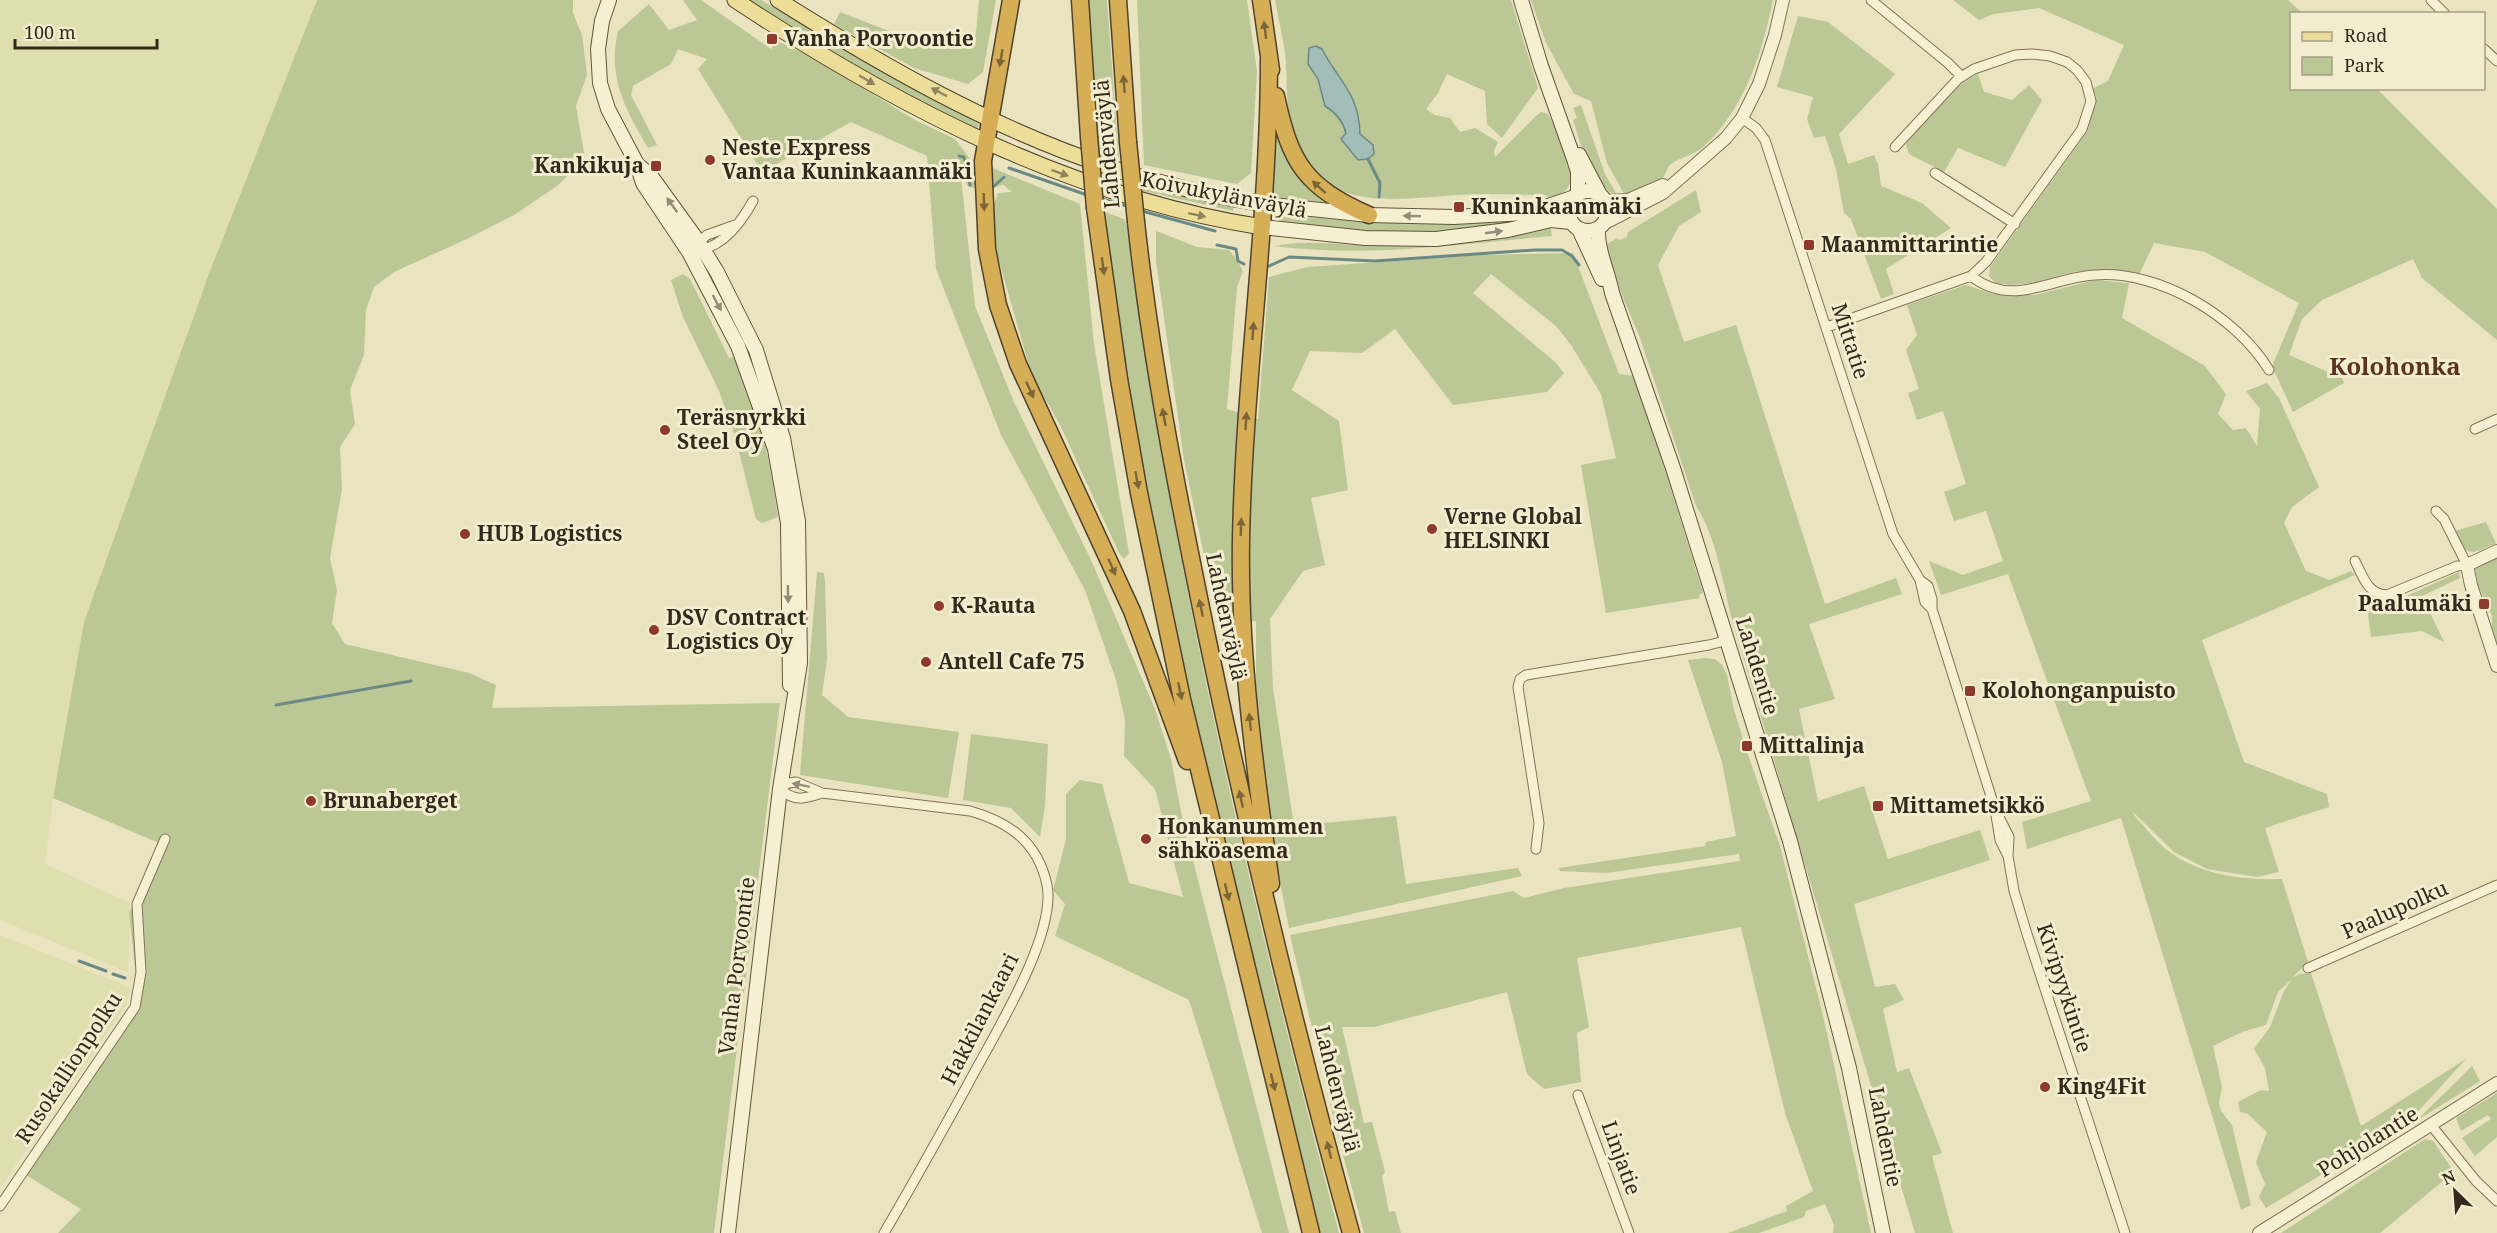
<svg xmlns="http://www.w3.org/2000/svg" width="2497" height="1233" font-family="'Noto Serif',serif">
<style>
.farmland{fill:#dfdeae}
.green{fill:#bbc795}
.water{fill:#a3bdb8;stroke:#6b8a86;stroke-width:1.5}
.lines{fill:none;stroke-linecap:round;stroke-linejoin:round}
.stream{stroke:#6b8a86;stroke-width:3}
.minor-casing{stroke:#827459;stroke-width:11}
.tertiary-casing{stroke:#827459;stroke-width:14}
.secondary-casing{stroke:#64553d;stroke-width:16}
.primary-casing{stroke:#50422d;stroke-width:17}
.motorway-casing{stroke:#50422d;stroke-width:19}
.minor{stroke:#f6f0d2;stroke-width:9}
.tertiary{stroke:#f6f0d2;stroke-width:12}
.secondary{stroke:#f6f0d2;stroke-width:14}
.primary{stroke:#ecdd99;stroke-width:15}
.motorway{stroke:#d6ae55;stroke-width:16}
.motorway-bridge-casing{stroke:#50422d;stroke-width:19;stroke-linecap:butt}
.motorway-bridge{stroke:#d6ae55;stroke-width:16}
.oneway{fill:#7c6536}
.oneway2{fill:#90845b}
.oneway3{fill:#948d78}
.poi-dot{fill:#8d392d;stroke:#f2edcf;stroke-width:2}
.labels{text-anchor:middle;stroke-width:6;stroke-linejoin:round;paint-order:stroke}
.poi-label{font-size:21px;font-weight:bold;fill:#332a1d;stroke:#f2edcf;text-anchor:start}
.street-label{font-size:21px;fill:#332a1d;stroke:#f2edcf}
.quarter-label{font-size:24px;font-weight:bold;fill:#5c341f;stroke:#f2edcf}
</style>
<rect width="100%" height="100%" fill="#eae3c0"/>
<path class="farmland" d="M0,0H317L210,271L84,622L53,798L45,864L130,903L128,972L0,920Z
M0,935L131,988L125,1007L0,1188Z"/>
<path class="green" d="M317,0H573V13L582,35L587,75L576,106L585,159L557,186L514,215L469,238L394,272L374,287L366,310L364,355L350,390L355,424L340,447L342,489L330,558L337,590L332,623L345,644L469,673L496,685L492,708L780,703L714,1233H58L81,1209L26,1175L129,1014L136,978L129,913L159,843L53,798L84,622L210,271Z
M683,0H701L771,49L777,41L808,55L915,120L955,139L970,159L977,188L969,187L961,177L975,306L1014,402L1091,560L1155,709L1171,759L1183,822L1289,1233H1262L1189,1000L1055,936L1065,904L1053,890L1066,839V794L1080,780L1102,784L1129,883L1183,897L1155,789L1124,756L1125,720L1116,680L1085,590L1001,435L936,269L927,156L851,122L762,172L698,69L707,59L678,49L671,64L633,86L631,95L657,145L648,148C626,110 607,78 618,31L649,4L669,30L697,20Z
M747,0H761L894,78L980,121L976,131L870,75Z
M979,0H996L983,72L968,84L914,68L834,24L840,12L922,44H959L976,34Z
M1087,0H1107L1119,159L1099,153Z
M1137,0H1247L1257,71L1251,173L1237,184L1144,165Z
M1275,0H1511L1538,88L1502,138L1487,124L1485,91L1447,74L1438,93L1426,109L1435,115L1450,118L1460,132L1475,128L1498,142L1494,151L1495,157L1537,115L1541,112L1548,114C1562,143 1593,183 1550,201L1546,195C1517,195 1488,193 1459,195C1382,200 1312,215 1290,118C1285,98 1288,75 1285,54C1283,36 1278,18 1275,0Z
M1531,0H1773C1762,53 1745,109 1703,147C1694,155 1681,157 1671,164C1666,168 1666,175 1662,179C1655,187 1634,194 1624,194L1607,163L1591,101L1574,94L1546,43Z
M1953,0H2288L2302,13L2292,14V88L2377,89L2497,209V340L2422,278L2413,259L2322,300L2302,319L2289,355L2342,378L2344,383L2293,412L2272,366L2299,303L2205,252L2154,243L2139,275C2118,272 2095,268 2074,272C2043,279 2031,287 1996,284L1989,276L1990,267L2087,132L2096,96L2092,89L2108,81L2124,45L2039,8L1994,14L1979,20Z
M1798,16L1828,22L1895,74L1839,134L1848,164L1874,155L1878,164L1881,186L1922,203L1951,228L1886,269L1894,294L1881,299L1851,219L1844,213L1836,169L1825,136L1814,138L1807,119L1813,97L1777,87Z
M1978,74L1984,92L2012,100L2029,85L2042,100L2005,167L1958,148L1944,172L1909,154L1906,145L1910,135L1960,85Z
M1581,105L1605,174L1617,195C1592,189 1580,142 1573,120L1577,118L1573,108Z
M1274,117L1323,198L1331,205L1268,197Z
M990,167L1080,204L1094,344L1129,553L1124,559L1119,553L1060,425L1032,376L997,254L993,206L998,193L1012,192L1003,185L989,189Z
M1142,185L1234,206L1233,211L1143,191Z
M1696,190L1701,212L1679,226L1658,265L1684,342L1736,325L1825,604L1896,578L1902,594L1809,624L1835,699L1799,709L1818,801L1864,786L1888,859L1980,830L1990,860L1854,904L1875,987L1895,984L1904,1000L1883,1009L1897,1072L1909,1068L1942,1153L1932,1156L1953,1233H1915L1735,630C1723,589 1719,542 1696,506L1640,338L1602,247L1617,238L1619,240L1627,237L1628,232Z
M1105,212L1124,219L1127,227C1172,567 1251,902 1339,1233H1317L1189,706L1157,550L1123,358Z
M1276,213C1331,220 1387,224 1442,223C1473,223 1504,217 1535,220L1445,232L1381,233L1273,223Z
M1550,224L1552,236C1460,244 1366,258 1274,246C1312,238 1350,247 1389,246C1443,244 1497,232 1550,224Z
M1156,231L1197,247L1229,250L1237,260L1243,271L1237,287L1227,409L1258,419L1269,277L1307,267L1483,255L1573,253L1619,374L1636,376L1703,593L1699,595L1700,598L1606,613L1581,465L1616,458L1601,394L1571,345L1556,326L1491,274L1473,293L1555,362L1564,373L1547,392L1453,405L1395,329L1362,353L1310,351L1292,390L1339,421L1348,490L1311,498L1325,565L1303,571L1270,619L1273,688L1294,826L1396,816L1406,884L1518,868L1522,876L1289,928L1270,831L1256,717V621L1229,624L1230,654L1225,655L1184,460L1156,261Z
M683,274L690,279L729,358L734,357C760,407 770,461 778,517L762,523L756,519L735,436L719,391L683,317L671,280Z
M2095,280L2129,283L2122,318L2205,366L2226,394L2218,414L2233,430L2246,428L2257,446L2260,409L2246,391L2267,383L2279,398L2319,487L2292,507L2284,523L2306,571L2329,580L2351,571L2355,575L2202,640L2244,762L2327,794L2329,807L2265,828L2279,872L2257,877L2207,869L2174,852L2133,812L2134,815C2146,828 2159,846 2174,855C2206,876 2244,880 2282,879L2308,962L2292,978L2299,974L2311,973L2361,1126L2466,1059L2413,1117L2392,1132L2389,1130L2383,1134L2384,1137L2266,1208L2259,1197L2265,1184L2256,1162L2267,1132L2248,1114L2240,1112L2238,1102L2261,1090L2269,1091L2265,1068L2254,1049L2270,1027L2284,991L2292,979L2278,992L2266,1025L2242,1032L2213,1046L2222,1087L2219,1103L2221,1111L2232,1125L2251,1205L2241,1210L2121,818L2027,849L2022,822L2091,801L2008,574L1941,595L1929,561L1963,575L2003,561L1986,511L1954,521L1944,492L1966,484L1943,411L1917,420L1908,393L1919,389L1906,350L1917,335L1907,305L1966,285L1993,294L2035,295Z
M2486,522L2496,543C2471,555 2467,558 2454,531Z
M2497,556V646L2492,629V616L2478,585L2475,569L2477,565Z
M817,572L824,573L825,581L827,659L822,695L848,717L959,732L948,798L800,775Z
M2459,572L2460,578L2422,596L2444,642L2422,631L2371,637L2367,607L2387,605Z
M1705,658L1715,659L1722,665L1727,675L1734,710L1748,755L1780,846L1822,1011L1871,1233H1833L1834,1225L1825,1204L1806,1211L1804,1217L1759,1233H1728L1787,1211L1786,1206L1813,1191L1785,1113L1741,927L1577,958L1589,1027L1577,1033L1581,1082L1544,1089L1527,1074L1507,992L1374,1027H1342L1364,1123L1372,1122L1385,1172L1382,1176L1389,1212L1395,1211L1401,1233H1364L1336,1129L1290,935L1513,891L1524,898L1564,888L1740,861L1739,854L1606,873L1560,871L1559,868L1705,846L1706,842L1736,836L1722,762L1688,660Z
M971,734L1048,744L1045,806L1040,837L1011,808L963,800Z
M2472,1066L2480,1081L2421,1118L2420,1117Z
M2497,1093V1137L2475,1156L2462,1138L2491,1119L2488,1115L2461,1131L2456,1118Z
M2425,1139L2433,1141L2454,1172L2380,1233H2281Z"/>
<path class="water" d="M1316,46L1322,49C1339,82 1359,93 1360,134L1373,145L1374,154L1368,159L1358,160L1341,139L1346,133C1343,121 1335,112 1325,106L1318,79L1308,64L1309,48Z"/>
<g class="lines">
<path class="stream" d="M959,156L964,157L970,185
M1368,159L1380,183L1379,197
M1009,168L1087,195
M993,187L1004,177
M1099,198L1130,207
M1142,211L1215,231
M1217,245L1236,249L1238,261L1244,264
M1267,267L1289,257L1375,261L1535,250H1562L1572,256L1579,265
M276,705L411,681
M79,961L106,971
M113,974L125,978"/>
<g class="minor-casing">
<path id="minor" d="M1871,0L1948,63L1961,76
M2431,0L2445,14
M2484,49L2497,61
M1742,118L1756,128L1765,140L1893,534L1920,580L1928,586L1932,599V609L1995,809L2000,840L2008,856
M1935,173L2015,224
M695,245L707,235L735,225
M700,250C725,245 741,222 753,201
M1971,276C2013,309 2051,277 2095,275C2159,270 2236,316 2269,370
M1827,327L1971,276L1986,262L2082,129L2091,101L2086,82L2077,70L2067,62L2050,56L2032,54L2015,55L1974,69L1958,79L1895,147
M2475,429L2497,419
M2436,511L2444,519L2467,565
M2355,561C2363,576 2367,594 2387,595L2457,566L2467,565
M1920,580L1925,602L1932,609
M822,793C804,799 795,802 780,789L788,783L796,782L822,793L970,811C1009,822 1038,842 1047,885C1057,936 991,1040 967,1086C940,1135 913,1184 884,1233
M1998,815L2009,837L2008,856L2014,891L2027,934L2125,1233
M1536,849L1539,823L1518,687L1520,679L1526,675L1709,645L1728,640
M2308,968L2497,885
M1578,1095L1629,1233
M2431,1125L2476,1181L2497,1201
M0,1206L135,1007L141,972L137,904L165,839"/>
</g>
<g class="tertiary-casing">
<path id="tertiary" d="M1606,201L1628,200L1663,185
M1605,223L1663,193L1726,138L1742,118L1759,84L1775,35L1783,0
M2497,551L2467,565L2471,585L2497,666
M2259,1233L2497,1083"/>
</g>
<g class="secondary-casing">
<path id="secondary" d="M609,0L602,21L598,49L600,83L608,109L637,164L643,183L689,252L738,346L775,449L788,523L790,685
M1521,0L1541,66L1574,159L1578,172V193
M1579,155L1599,193
M637,164L651,176L698,241L717,272L756,350L783,438L798,521L800,663L780,789L728,1233
M1568 211a20 20 0 1 1 40 0a20 20 0 1 1-40 0Z
M1263,204L1369,215L1454,217L1528,213L1572,198
M1262,227L1365,238L1436,239L1508,230L1551,220L1571,222
M1579,229L1602,279
M1598,229C1597,251 1608,271 1612,293L1673,468L1790,841L1849,1068L1883,1233"/>
</g>
<g class="primary-casing">
<path id="primary" d="M735,0C896,106 1070,197 1262,227
M778,0C883,66 993,129 1112,168C1161,185 1212,195 1263,204"/>
</g>
<g class="motorway-casing">
<path id="motorway" d="M1011,0L983,161L987,249L998,305L1018,364L1132,611L1187,761
M1080,0L1089,137
M1118,0L1128,142
M1261,0L1271,70
M1269,59C1269,220 1244,379 1241,540C1239,655 1255,770 1271,884
M1276,96C1290,163 1305,187 1369,215
M1095,208L1119,379L1139,493L1182,699L1311,1233
M1136,222C1151,360 1178,496 1206,632C1248,833 1296,1034 1351,1233"/>
</g>
<use href="#minor" class="minor"/>
<use href="#tertiary" class="tertiary"/>
<use href="#secondary" class="secondary"/>
<use href="#primary" class="primary"/>
<use href="#motorway" class="motorway"/>
<g class="motorway-bridge-casing">
<path id="motorway-bridge" d="M1089,137L1095,208
M1128,142L1136,222"/>
</g>
<use href="#motorway-bridge" class="motorway-bridge"/>
</g>
<defs><path id="oneway-solid" d="M-6-.8H1V-3.2L6.5 0L1 3.2V.8H-6Z" transform="scale(1.5)"/></defs>
<g class="oneway">
<use href="#oneway-solid" transform="translate(1265 30) rotate(-97)"/>
<use href="#oneway-solid" transform="translate(1001 58) rotate(100)"/>
<use href="#oneway-solid" transform="translate(1124 84) rotate(-94)"/>
<use href="#oneway-solid" transform="translate(1319 187) rotate(-138)"/>
<use href="#oneway-solid" transform="translate(984 202) rotate(88)"/>
<use href="#oneway-solid" transform="translate(1103 266) rotate(82)"/>
<use href="#oneway-solid" transform="translate(1253 331) rotate(-86)"/>
<use href="#oneway-solid" transform="translate(1030 390) rotate(65)"/>
<use href="#oneway-solid" transform="translate(1164 417) rotate(-100)"/>
<use href="#oneway-solid" transform="translate(1246 421) rotate(-86)"/>
<use href="#oneway-solid" transform="translate(1137 480) rotate(80)"/>
<use href="#oneway-solid" transform="translate(1241 527) rotate(-88)"/>
<use href="#oneway-solid" transform="translate(1112 567) rotate(66)"/>
<use href="#oneway-solid" transform="translate(1201 608) rotate(-102)"/>
<use href="#oneway-solid" transform="translate(1180 691) rotate(78)"/>
<use href="#oneway-solid" transform="translate(1250 722) rotate(-96)"/>
<use href="#oneway-solid" transform="translate(1241 799) rotate(-102)"/>
<use href="#oneway-solid" transform="translate(1227 892) rotate(76)"/>
<use href="#oneway-solid" transform="translate(1273 1082) rotate(76)"/>
<use href="#oneway-solid" transform="translate(1329 1150) rotate(-104)"/>
</g>
<g class="oneway2">
<use href="#oneway-solid" transform="translate(867 80) rotate(30)"/>
<use href="#oneway-solid" transform="translate(939 92) rotate(-152)"/>
<use href="#oneway-solid" transform="translate(1060 173) rotate(20)"/>
<use href="#oneway-solid" transform="translate(1197 215) rotate(12)"/>
</g>
<g class="oneway3">
<use href="#oneway-solid" transform="translate(672 205) rotate(-126)"/>
<use href="#oneway-solid" transform="translate(1412 216) rotate(-179)"/>
<use href="#oneway-solid" transform="translate(1494 232) rotate(-8)"/>
<use href="#oneway-solid" transform="translate(717 303) rotate(62)"/>
<use href="#oneway-solid" transform="translate(788 594) rotate(89)"/>
<use href="#oneway-solid" transform="translate(801 785) rotate(-168)"/>
</g>
<g class="poi-dot">
<rect x="766" y="33" width="12" height="12" rx="3"/>
<circle cx="710" cy="160" r="6"/>
<rect x="650" y="160" width="12" height="12" rx="3"/>
<rect x="1453" y="201" width="12" height="12" rx="3"/>
<rect x="1803" y="239" width="12" height="12" rx="3"/>
<circle cx="665" cy="430" r="6"/>
<circle cx="1432" cy="529" r="6"/>
<circle cx="465" cy="534" r="6"/>
<rect x="2478" y="598" width="12" height="12" rx="3"/>
<circle cx="939" cy="606" r="6"/>
<circle cx="654" cy="630" r="6"/>
<circle cx="926" cy="662" r="6"/>
<rect x="1964" y="685" width="12" height="12" rx="3"/>
<rect x="1741" y="740" width="12" height="12" rx="3"/>
<circle cx="311" cy="801" r="6"/>
<rect x="1872" y="800" width="12" height="12" rx="3"/>
<circle cx="1146" cy="839" r="6"/>
<circle cx="2045" cy="1087" r="6"/>
</g>
<g class="labels">
<g class="poi-label">
<text x="784" y="46">Vanha Porvoontie</text>
<text x="722" y="155">Neste Express<tspan x="722" dy="24">Vantaa Kuninkaanmäki</tspan></text>
<text x="644" y="173" text-anchor="end">Kankikuja</text>
<text x="1471" y="214">Kuninkaanmäki</text>
<text x="1821" y="252">Maanmittarintie</text>
<text x="677" y="425">Teräsnyrkki<tspan x="677" dy="24">Steel Oy</tspan></text>
<text x="1444" y="524">Verne Global<tspan x="1444" dy="24">HELSINKI</tspan></text>
<text x="477" y="541">HUB Logistics</text>
<text x="2472" y="611" text-anchor="end">Paalumäki</text>
<text x="951" y="613">K-Rauta</text>
<text x="666" y="625">DSV Contract<tspan x="666" dy="24">Logistics Oy</tspan></text>
<text x="938" y="669">Antell Cafe 75</text>
<text x="1982" y="698">Kolohonganpuisto</text>
<text x="1759" y="753">Mittalinja</text>
<text x="323" y="808">Brunaberget</text>
<text x="1890" y="813">Mittametsikkö</text>
<text x="1158" y="834">Honkanummen<tspan x="1158" dy="24">sähköasema</tspan></text>
<text x="2057" y="1094">King4Fit</text>
</g>
<g class="street-label">
<text transform="translate(1107 144) rotate(-95)" y="7">Lahdenväylä</text>
<text transform="translate(1224 195) rotate(11)" y="7">Koivukylänväylä</text>
<text transform="translate(1850 341) rotate(72)" y="7">Mittatie</text>
<text transform="translate(1226 617) rotate(78)" y="7">Lahdenväylä</text>
<text transform="translate(1757 666) rotate(73)" y="7">Lahdentie</text>
<text transform="translate(2395 910) rotate(-24)" y="7">Paalupolku</text>
<text transform="translate(737 966) rotate(-83)" y="7">Vanha Porvoontie</text>
<text transform="translate(2064 988) rotate(72)" y="7">Kivipyykintie</text>
<text transform="translate(980 1019) rotate(-63)" y="7">Hakkilankaari</text>
<text transform="translate(69 1068) rotate(-57)" y="7">Rusokallionpolku</text>
<text transform="translate(1337 1089) rotate(76)" y="7">Lahdenväylä</text>
<text transform="translate(1885 1137) rotate(79)" y="7">Lahdentie</text>
<text transform="translate(2368 1142) rotate(-32)" y="7">Pohjolantie</text>
<text transform="translate(1621 1158) rotate(70)" y="7">Linjatie</text>
</g>
<g class="quarter-label">
<text x="2395" y="375">Kolohonka</text>
</g>
</g>
<rect x="2290" y="12" width="195" height="78" fill="#f2edcf" stroke="#a69f88" stroke-width="1.5"/>
<rect x="2302" y="32" width="30" height="9" fill="#ecdd99" stroke="#a69f88" stroke-width="1.5"/>
<text x="2344" y="42" font-size="18" fill="#332a1d">Road</text>
<rect x="2302" y="57" width="30" height="18" fill="#bbc795" stroke="#a69f88" stroke-width="1.5"/>
<text x="2344" y="72" font-size="18" fill="#332a1d">Park</text>
<g transform="translate(2455 1191) rotate(335)" stroke="#f2edcf" stroke-width="4.5" paint-order="stroke">
<path d="M0-4.5L10 22L0 15L-10 22Z" fill="#332a1d"/>
<text y="-9" font-size="16" font-weight="bold" text-anchor="middle" fill="#332a1d">N</text>
</g>
<path d="M15 39v9h142v-9" fill="none" stroke="#332a1d" stroke-width="3"/>
<text x="24" y="39" font-size="18" fill="#332a1d" stroke="#f2edcf" stroke-width="4.5" paint-order="stroke">100 m</text>
</svg>
